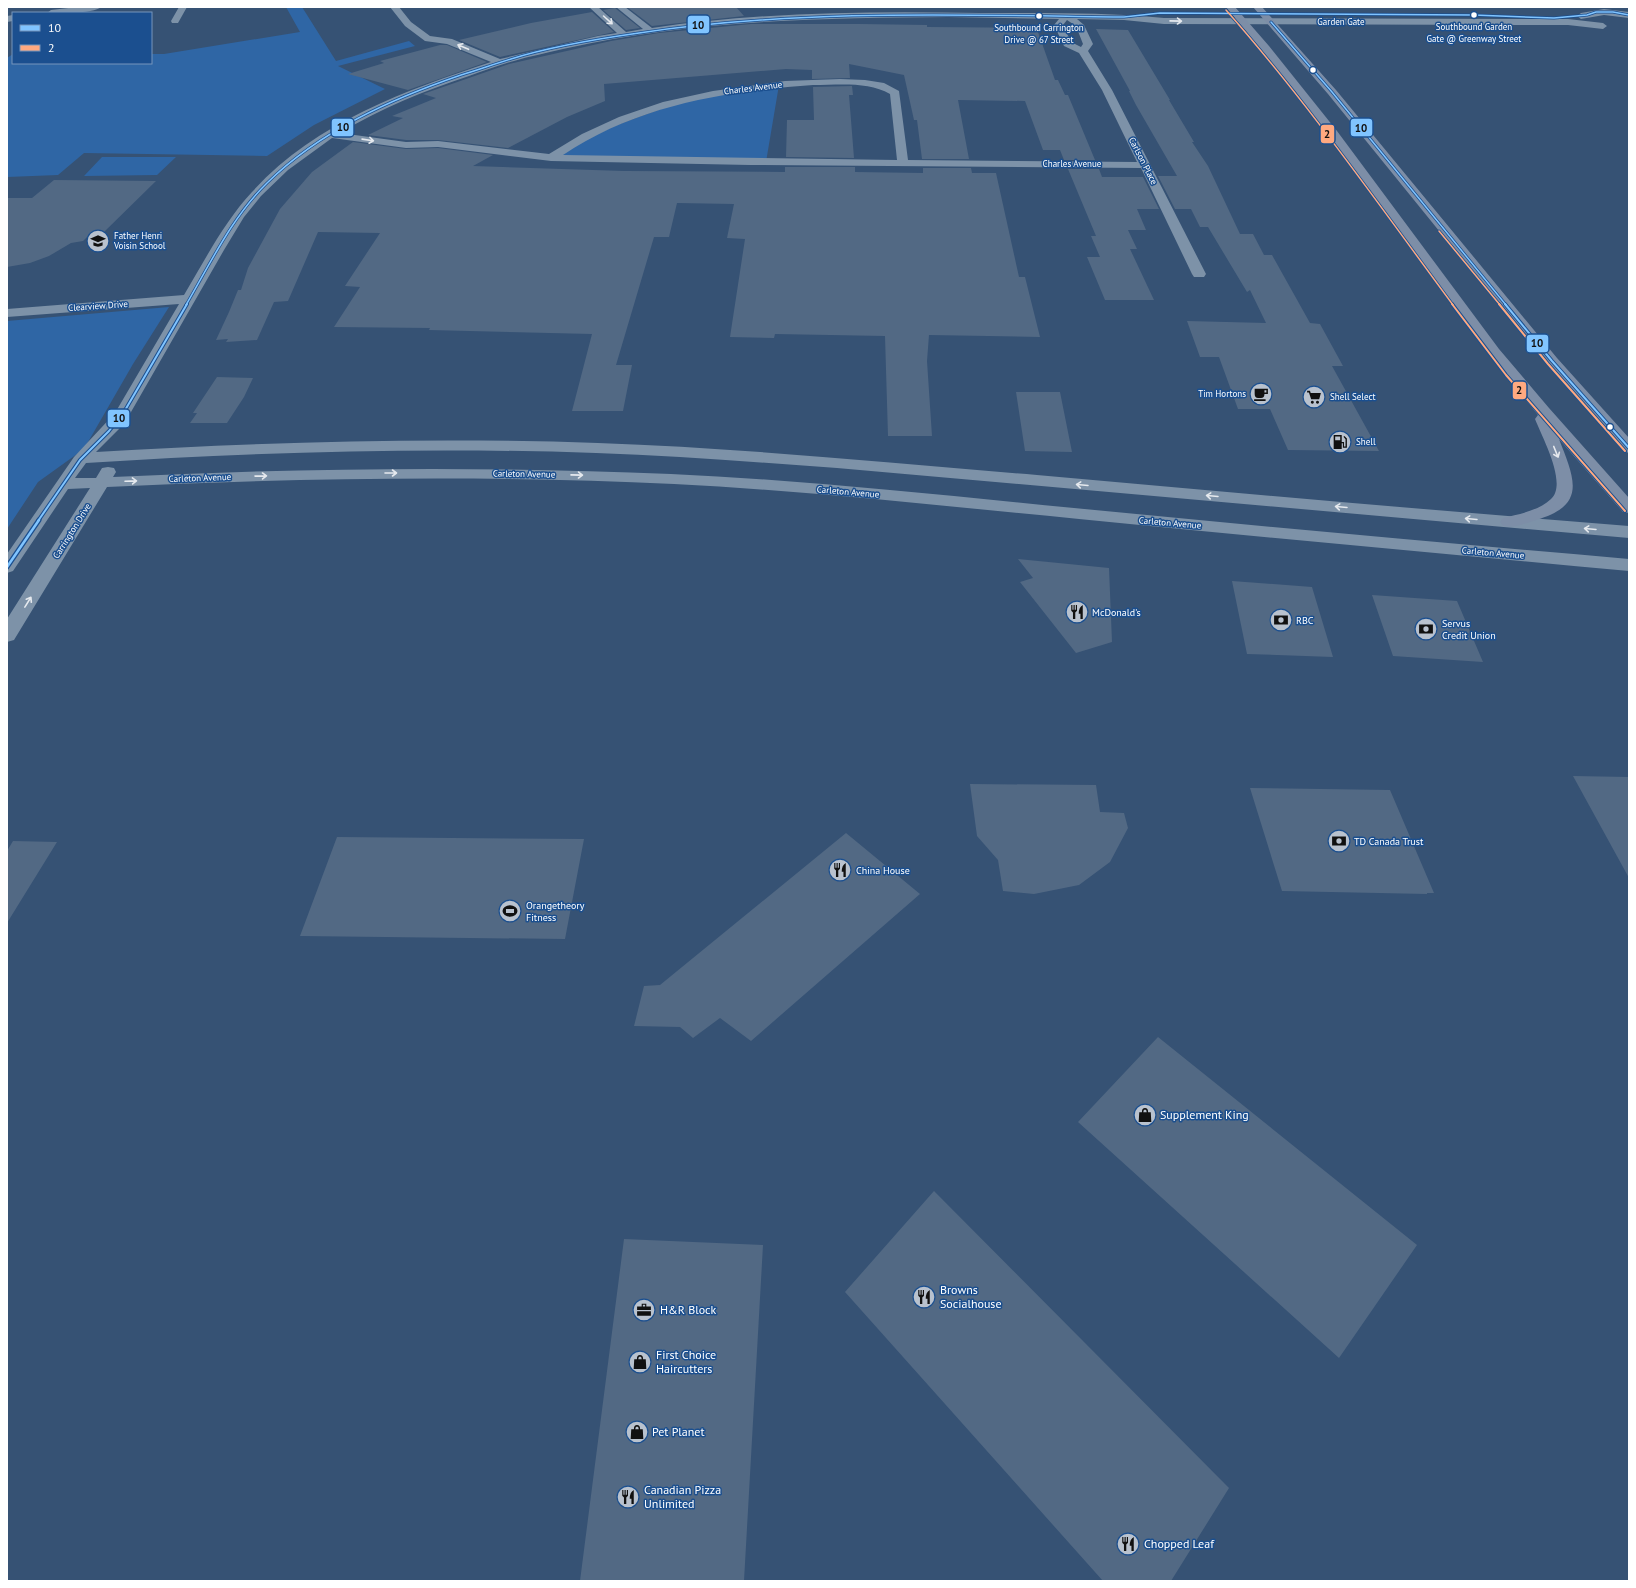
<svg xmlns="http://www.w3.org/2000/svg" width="1636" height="1588" font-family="'PT Sans',sans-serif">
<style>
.green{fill:#2f66a5}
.building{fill:#526984}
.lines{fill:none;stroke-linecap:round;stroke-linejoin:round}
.minor{fill:#7d92a8;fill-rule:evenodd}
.major{fill:#7d8ea7;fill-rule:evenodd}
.bus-1-far2-casing{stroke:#1b4f8f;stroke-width:3}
.bus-1-far1-casing{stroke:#1b4f8f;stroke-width:4}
.bus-1-casing{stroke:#1b4f8f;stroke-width:5}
.bus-2-far1-casing{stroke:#1b4f8f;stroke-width:3}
.bus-2-casing{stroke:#1b4f8f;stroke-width:4}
.bus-1-far2{stroke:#80c4ff;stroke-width:1.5}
.bus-1-far1{stroke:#80c4ff;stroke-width:2}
.bus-1{stroke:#80c4ff;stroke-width:2.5}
.bus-2-far1{stroke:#ffa980;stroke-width:1.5}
.bus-2{stroke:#ffa980;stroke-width:2}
.oneway{stroke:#e5e9ee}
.oneway2{stroke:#e5e8ed}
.bus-dot{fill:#fff;stroke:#1b4f8f;stroke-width:1.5}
.labels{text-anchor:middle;stroke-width:3;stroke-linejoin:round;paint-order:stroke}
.far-street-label{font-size:9px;fill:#fff;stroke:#1b4f8f}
.bus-label{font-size:9px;fill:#fff;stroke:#1b4f8f}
.far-poi-label{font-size:9px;fill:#fff;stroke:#1b4f8f;text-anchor:start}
.poi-label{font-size:10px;fill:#fff;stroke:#1b4f8f;text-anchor:start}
.near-poi-label{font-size:12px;fill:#fff;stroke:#1b4f8f;text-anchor:start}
.line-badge{stroke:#1b4f8f;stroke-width:1.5}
.pale-badge-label{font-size:11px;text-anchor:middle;font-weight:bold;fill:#111}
</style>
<rect width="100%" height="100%" fill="#365274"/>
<path class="green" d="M286,7H302L336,61L409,41L415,46L338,66L385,89L314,125L267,156L84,153L58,175L7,177V58L13,54V63H151V54H164L300,32Z
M779,85L766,162L551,158L584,137L691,98Z
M102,157H176L157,175L84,176Z
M169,307L133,364L84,449L38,482L7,529V321Z"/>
<path class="building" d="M627,7H736L744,16L652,26Z
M615,8L640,28L626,30L603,10Z
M592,12L614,32L500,57L459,40L531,23Z
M751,24H860L927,25V27L1032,28L1033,32H1038L1055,80H1058L1065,95H1068L1095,160H1064L1060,150H1043L1025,101L958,100L969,159H922L917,120H914L904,75L849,64L850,78L812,79V70L786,69L604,84L605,101L567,117L508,148L438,140H406L368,135L403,118L392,116L436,98L423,94L509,64L611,41L659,33Z
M1096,29L1128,30L1170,100H1169L1194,142H1192L1208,166L1240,234H1253L1264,255H1272L1310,323L1320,324L1343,366H1332L1379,451L1288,450L1270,409H1238L1219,357H1200L1187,321L1266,323L1250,290L1247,292L1208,227H1200L1191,209H1175L1158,176H1177L1136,105L1129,91H1130Z
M440,45H447L487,62L408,90L348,74L384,63L380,61Z
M852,86L853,95H849L854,158L786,157L787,120H814L813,87Z
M353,142L406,149L438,148L493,155L473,166L624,171L785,172V167H855V172L923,173V168H971L972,173H996L1019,277H1025L1040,337L929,335L927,361L932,436H888L885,336L775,334L774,338L730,337L745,239L727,238L734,204L677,203L669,237H654L616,365H632L623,411H572L592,334L429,330L430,328L334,327L360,287L345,286L380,233L318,232L288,301L274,302L257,340L226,342L228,339L216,340L229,312L238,290H241L248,268L280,209L312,172Z
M1068,169H1099L1102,177H1143L1159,209H1137L1146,230H1128L1137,249H1130L1154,300H1105L1087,257H1100L1091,236H1096Z
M54,180L156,181L104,232L93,231L83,241L71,243L49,256L30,263L7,267V198H32Z
M217,377L253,378L244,397L227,423H190L197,413H193Z
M1016,392H1060L1072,452L1025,451Z
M1018,559L1109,568L1112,642L1076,653L1020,582L1033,578Z
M1232,581L1312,587L1333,657L1247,654Z
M1372,595L1457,601L1483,662L1393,656Z
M1573,776L1629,777V878Z
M970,784L1096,785L1100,812L1124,813L1128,828L1110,862L1079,885L1034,894L1003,891L998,860L977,836Z
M1250,788L1390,790L1434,893H1427V894L1282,891Z
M846,833L920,894L751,1041L720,1018L693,1038L680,1027L634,1026L644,986L660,985Z
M337,837L584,839L565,939L300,936Z
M13,841L57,842L7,923V851Z
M1158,1037L1417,1245L1339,1358L1078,1122Z
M934,1191L1229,1488L1171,1581H1103L845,1292Z
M624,1239L763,1245L744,1581H580Z"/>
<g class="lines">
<path class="minor" d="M77,7H101C94,14 58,13 47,13L51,10Z
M179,7H187L178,23H172L171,21Z
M390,7H399L411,22L430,36L452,39L500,59L598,36L617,33L589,7H598L626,32L643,29L616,7H625L652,28C760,12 871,11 980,13C1042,13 1103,12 1164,18L1568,19L1603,23L1607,26L1603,29L1568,25L1164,24L1124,20L1077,19L1084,25L1093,44L1088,51L1112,90L1206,274L1204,277H1194L1192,274L1141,168L750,165L551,161L438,147L406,148L332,138L288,170L261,196L244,217L224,250L131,412L119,429L96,452C263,442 430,437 598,443C744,448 890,463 1037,475C1234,493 1431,510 1629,526V538L837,468C757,462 676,456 596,453C426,447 256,452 86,463L75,478H96L102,468L108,467L114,468L116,472L113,477C299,468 485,466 671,474C805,480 940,495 1074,508C1259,526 1444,543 1629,559V571C1446,554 1262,537 1079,519C944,506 810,491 674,484C486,475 296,478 107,487L14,640L7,642V619L90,488L68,489L13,571L7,573V554L74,457L115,413L179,304L7,317V309L184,295C205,260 224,222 252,192C314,123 406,90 491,62L447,44L425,41L405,26ZM948,17L1059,19L1054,25L1064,46L1079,53L1102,90L1137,162L908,160L899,91L884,83L865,80L840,79L785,81L713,91L663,102L619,117L582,134L549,154L438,141L406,142L340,133C381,108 424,91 469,76C484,71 499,65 514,61C530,56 547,53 563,49C690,20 819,18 948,17ZM1067,20L1076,26L1083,44L1081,47L1071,42L1063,25ZM813,85C838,85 868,81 890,94L897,160L563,155C637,105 726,91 813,85Z
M1604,9L1629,12V18L1604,15L1581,19L1577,16L1581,13Z
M13,15V21L7,22V16Z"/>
<path class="major" d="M1226,7H1235L1269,46L1337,131L1499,349L1549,408L1629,498V513L1623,512L1559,439C1574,478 1588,505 1536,520C1526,523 1513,529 1503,526L1500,522L1503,518C1519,514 1538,511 1551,499C1568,484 1542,437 1535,419L1538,415L1489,355L1296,92Z
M1253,7H1262L1336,90L1557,358L1629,438V453L1623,451L1547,364L1328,94Z"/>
<g class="bus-1-far2-casing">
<path id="bus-1-far2" d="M1271,22L1332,92L1506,305
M186,305C210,264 232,217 267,183C320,131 391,99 461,75C478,70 494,64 511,59C552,46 596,39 639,33C800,9 962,15 1124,17L1160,13L1473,15L1554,18L1587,15L1596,12H1613L1629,15"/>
</g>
<g class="bus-1-far1-casing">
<path id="bus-1-far1" d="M1505,304L1552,361L1629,448
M38,521L80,460L109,431L124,412L187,304"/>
</g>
<g class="bus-1-casing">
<path id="bus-1" d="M7,567L39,520"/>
</g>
<g class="bus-2-far1-casing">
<path id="bus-2-far1" d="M1226,10C1308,103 1379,205 1453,305
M1439,231L1500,305"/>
</g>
<g class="bus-2-casing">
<path id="bus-2" d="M1452,304L1506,375L1625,511
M1499,304L1548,364L1625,451"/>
</g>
<use href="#bus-1-far2" class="bus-1-far2"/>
<use href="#bus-1-far1" class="bus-1-far1"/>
<use href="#bus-1" class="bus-1"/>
<use href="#bus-2-far1" class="bus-2-far1"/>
<use href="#bus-2" class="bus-2"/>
</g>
<defs><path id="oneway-shaft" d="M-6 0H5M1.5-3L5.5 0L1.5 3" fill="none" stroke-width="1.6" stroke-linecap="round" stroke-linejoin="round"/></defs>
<g class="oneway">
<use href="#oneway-shaft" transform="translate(608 20) rotate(42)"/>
<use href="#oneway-shaft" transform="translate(1176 21) rotate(1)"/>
<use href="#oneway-shaft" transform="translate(463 47) rotate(-157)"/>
<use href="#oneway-shaft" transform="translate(368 140) rotate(8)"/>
<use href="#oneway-shaft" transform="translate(391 473)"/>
<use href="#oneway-shaft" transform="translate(577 475) rotate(1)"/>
<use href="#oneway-shaft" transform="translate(261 476) rotate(-1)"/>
<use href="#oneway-shaft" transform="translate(131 481) rotate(-2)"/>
<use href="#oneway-shaft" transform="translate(1082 485) rotate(-175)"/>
<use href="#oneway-shaft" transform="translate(1212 496) rotate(-175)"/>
<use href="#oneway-shaft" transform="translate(1341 507) rotate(-175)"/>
<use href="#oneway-shaft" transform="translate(1471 519) rotate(-175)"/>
<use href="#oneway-shaft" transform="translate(1590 529) rotate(-175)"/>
<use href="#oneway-shaft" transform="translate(28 602) rotate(-58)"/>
</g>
<use class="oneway2" href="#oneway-shaft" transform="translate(1556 452) rotate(68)"/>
<defs>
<g id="school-disc" transform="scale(1.15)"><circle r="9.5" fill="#b9c2ce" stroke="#1b4f8f"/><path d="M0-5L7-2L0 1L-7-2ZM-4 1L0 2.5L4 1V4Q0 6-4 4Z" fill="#111"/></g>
<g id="cafe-disc" transform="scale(1.15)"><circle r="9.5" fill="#b9c2ce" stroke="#1b4f8f"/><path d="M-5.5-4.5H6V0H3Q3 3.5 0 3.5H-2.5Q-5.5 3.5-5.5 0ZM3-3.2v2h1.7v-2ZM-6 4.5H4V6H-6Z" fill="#111"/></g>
<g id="supermarket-disc" transform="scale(1.15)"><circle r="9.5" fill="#b9c2ce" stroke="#1b4f8f"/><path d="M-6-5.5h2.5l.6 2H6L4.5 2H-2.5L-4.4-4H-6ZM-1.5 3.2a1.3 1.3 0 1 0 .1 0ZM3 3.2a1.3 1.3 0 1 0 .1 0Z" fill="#111"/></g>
<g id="fuel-disc" transform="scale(1.15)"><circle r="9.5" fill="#b9c2ce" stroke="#1b4f8f"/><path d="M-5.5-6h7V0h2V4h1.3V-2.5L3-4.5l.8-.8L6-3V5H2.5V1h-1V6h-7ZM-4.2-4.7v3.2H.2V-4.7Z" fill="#111"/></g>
<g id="restaurant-disc" transform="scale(1.15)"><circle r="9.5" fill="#b9c2ce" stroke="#1b4f8f"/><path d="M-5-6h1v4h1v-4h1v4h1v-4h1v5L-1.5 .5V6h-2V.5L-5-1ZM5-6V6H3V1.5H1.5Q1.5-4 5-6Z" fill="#111"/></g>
<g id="bank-disc" transform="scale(1.15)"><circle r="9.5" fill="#b9c2ce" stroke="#1b4f8f"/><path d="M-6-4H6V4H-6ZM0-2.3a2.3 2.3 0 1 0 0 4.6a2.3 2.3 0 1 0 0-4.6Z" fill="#111"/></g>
<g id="stadium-disc" transform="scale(1.15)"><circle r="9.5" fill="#b9c2ce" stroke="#1b4f8f"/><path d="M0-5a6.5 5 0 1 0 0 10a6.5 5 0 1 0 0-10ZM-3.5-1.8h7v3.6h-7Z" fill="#111"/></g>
<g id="shop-disc" transform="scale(1.15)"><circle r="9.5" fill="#b9c2ce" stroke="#1b4f8f"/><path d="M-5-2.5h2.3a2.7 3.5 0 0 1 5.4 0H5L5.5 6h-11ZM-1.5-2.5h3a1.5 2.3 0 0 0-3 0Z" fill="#111"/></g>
<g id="office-disc" transform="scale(1.15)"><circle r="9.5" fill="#b9c2ce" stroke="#1b4f8f"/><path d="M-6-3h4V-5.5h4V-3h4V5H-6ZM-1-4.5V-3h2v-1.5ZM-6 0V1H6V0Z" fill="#111"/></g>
</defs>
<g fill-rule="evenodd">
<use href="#school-disc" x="98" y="241"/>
<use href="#cafe-disc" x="1261" y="394"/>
<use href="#supermarket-disc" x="1314" y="397"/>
<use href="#fuel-disc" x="1340" y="442"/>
<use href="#restaurant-disc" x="1077" y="612"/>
<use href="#bank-disc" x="1281" y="620"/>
<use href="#bank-disc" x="1426" y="629"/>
<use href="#bank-disc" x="1339" y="841"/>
<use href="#restaurant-disc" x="840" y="870"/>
<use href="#stadium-disc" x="510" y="911"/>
<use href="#shop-disc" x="1145" y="1115"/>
<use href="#restaurant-disc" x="924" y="1297"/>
<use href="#office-disc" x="644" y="1310"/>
<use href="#shop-disc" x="640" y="1362"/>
<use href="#shop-disc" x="637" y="1432"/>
<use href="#restaurant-disc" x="628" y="1497"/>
<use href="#restaurant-disc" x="1128" y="1544"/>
</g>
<g class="bus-dot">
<circle cx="1474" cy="15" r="3.5"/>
<circle cx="1039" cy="16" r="3.5"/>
<circle cx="1313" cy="70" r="3.5"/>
<circle cx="1610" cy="427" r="3.5"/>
</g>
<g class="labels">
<g class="far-street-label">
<text x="1341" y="25">Garden Gate</text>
<text transform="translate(753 88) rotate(-7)" y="3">Charles Avenue</text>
<text transform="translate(1143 161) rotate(63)" y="3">Carlson Place</text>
<text x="1072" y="167">Charles Avenue</text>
<text transform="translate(98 306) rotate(-4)" y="3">Clearview Drive</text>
<text transform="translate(524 474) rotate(1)" y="3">Carleton Avenue</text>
<text transform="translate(200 478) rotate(-2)" y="3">Carleton Avenue</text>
<text transform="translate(848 492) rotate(5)" y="3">Carleton Avenue</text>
<text transform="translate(1170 523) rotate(5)" y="3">Carleton Avenue</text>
<text transform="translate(72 531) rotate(-58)" y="3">Carrington Drive</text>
<text transform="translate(1493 553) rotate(5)" y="3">Carleton Avenue</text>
</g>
<g class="bus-label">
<text x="1474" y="30">Southbound Garden<tspan x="1474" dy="12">Gate @ Greenway Street</tspan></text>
<text x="1039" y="31">Southbound Carrington<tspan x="1039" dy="12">Drive @ 67 Street</tspan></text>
</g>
<g class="far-poi-label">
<text x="114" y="239">Father Henri<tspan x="114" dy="10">Voisin School</tspan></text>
<text x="1246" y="397" text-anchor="end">Tim Hortons</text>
<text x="1330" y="400">Shell Select</text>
<text x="1356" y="445">Shell</text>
</g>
<g class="poi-label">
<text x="1092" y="616">McDonald's</text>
<text x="1296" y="624">RBC</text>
<text x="1442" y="627">Servus<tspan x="1442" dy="12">Credit Union</tspan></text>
<text x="1354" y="845">TD Canada Trust</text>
<text x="856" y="874">China House</text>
<text x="526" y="909">Orangetheory<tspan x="526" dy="12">Fitness</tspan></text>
</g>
<g class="near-poi-label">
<text x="1160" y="1119">Supplement King</text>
<text x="940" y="1294">Browns<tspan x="940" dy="14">Socialhouse</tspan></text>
<text x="660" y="1314">H&amp;R Block</text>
<text x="656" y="1359">First Choice<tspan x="656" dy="14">Haircutters</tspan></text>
<text x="652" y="1436">Pet Planet</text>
<text x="644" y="1494">Canadian Pizza<tspan x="644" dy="14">Unlimited</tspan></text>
<text x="1144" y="1548">Chopped Leaf</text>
</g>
</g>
<g class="line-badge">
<rect x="687" y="15" width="23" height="19" rx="4" fill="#80c4ff"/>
<rect x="331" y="118" width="23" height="19" rx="4" fill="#80c4ff"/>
<rect x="1350" y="118" width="23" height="19" rx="4" fill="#80c4ff"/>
<rect x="1320" y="124" width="15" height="20" rx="4" fill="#ffa980"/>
<rect x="1526" y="334" width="23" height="19" rx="4" fill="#80c4ff"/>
<rect x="1512" y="381" width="15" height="19" rx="4" fill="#ffa980"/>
<rect x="107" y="409" width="23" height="19" rx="4" fill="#80c4ff"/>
</g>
<g class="pale-badge-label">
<text x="698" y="29">10</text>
<text x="343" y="131">10</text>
<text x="1361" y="132">10</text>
<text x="1327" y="138">2</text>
<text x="1537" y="347">10</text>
<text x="1519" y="394">2</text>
<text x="119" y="422">10</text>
</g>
<rect width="1636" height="1588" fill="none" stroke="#ffffff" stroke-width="16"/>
<rect x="12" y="12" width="140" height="52" fill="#1b4f8f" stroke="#7695bc"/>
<rect x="20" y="25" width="20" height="6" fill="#80c4ff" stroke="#7695bc"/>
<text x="48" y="32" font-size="12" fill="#ffffff">10</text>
<rect x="20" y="45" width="20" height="6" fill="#ffa980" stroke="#7695bc"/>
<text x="48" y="52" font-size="12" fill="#ffffff">2</text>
</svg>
